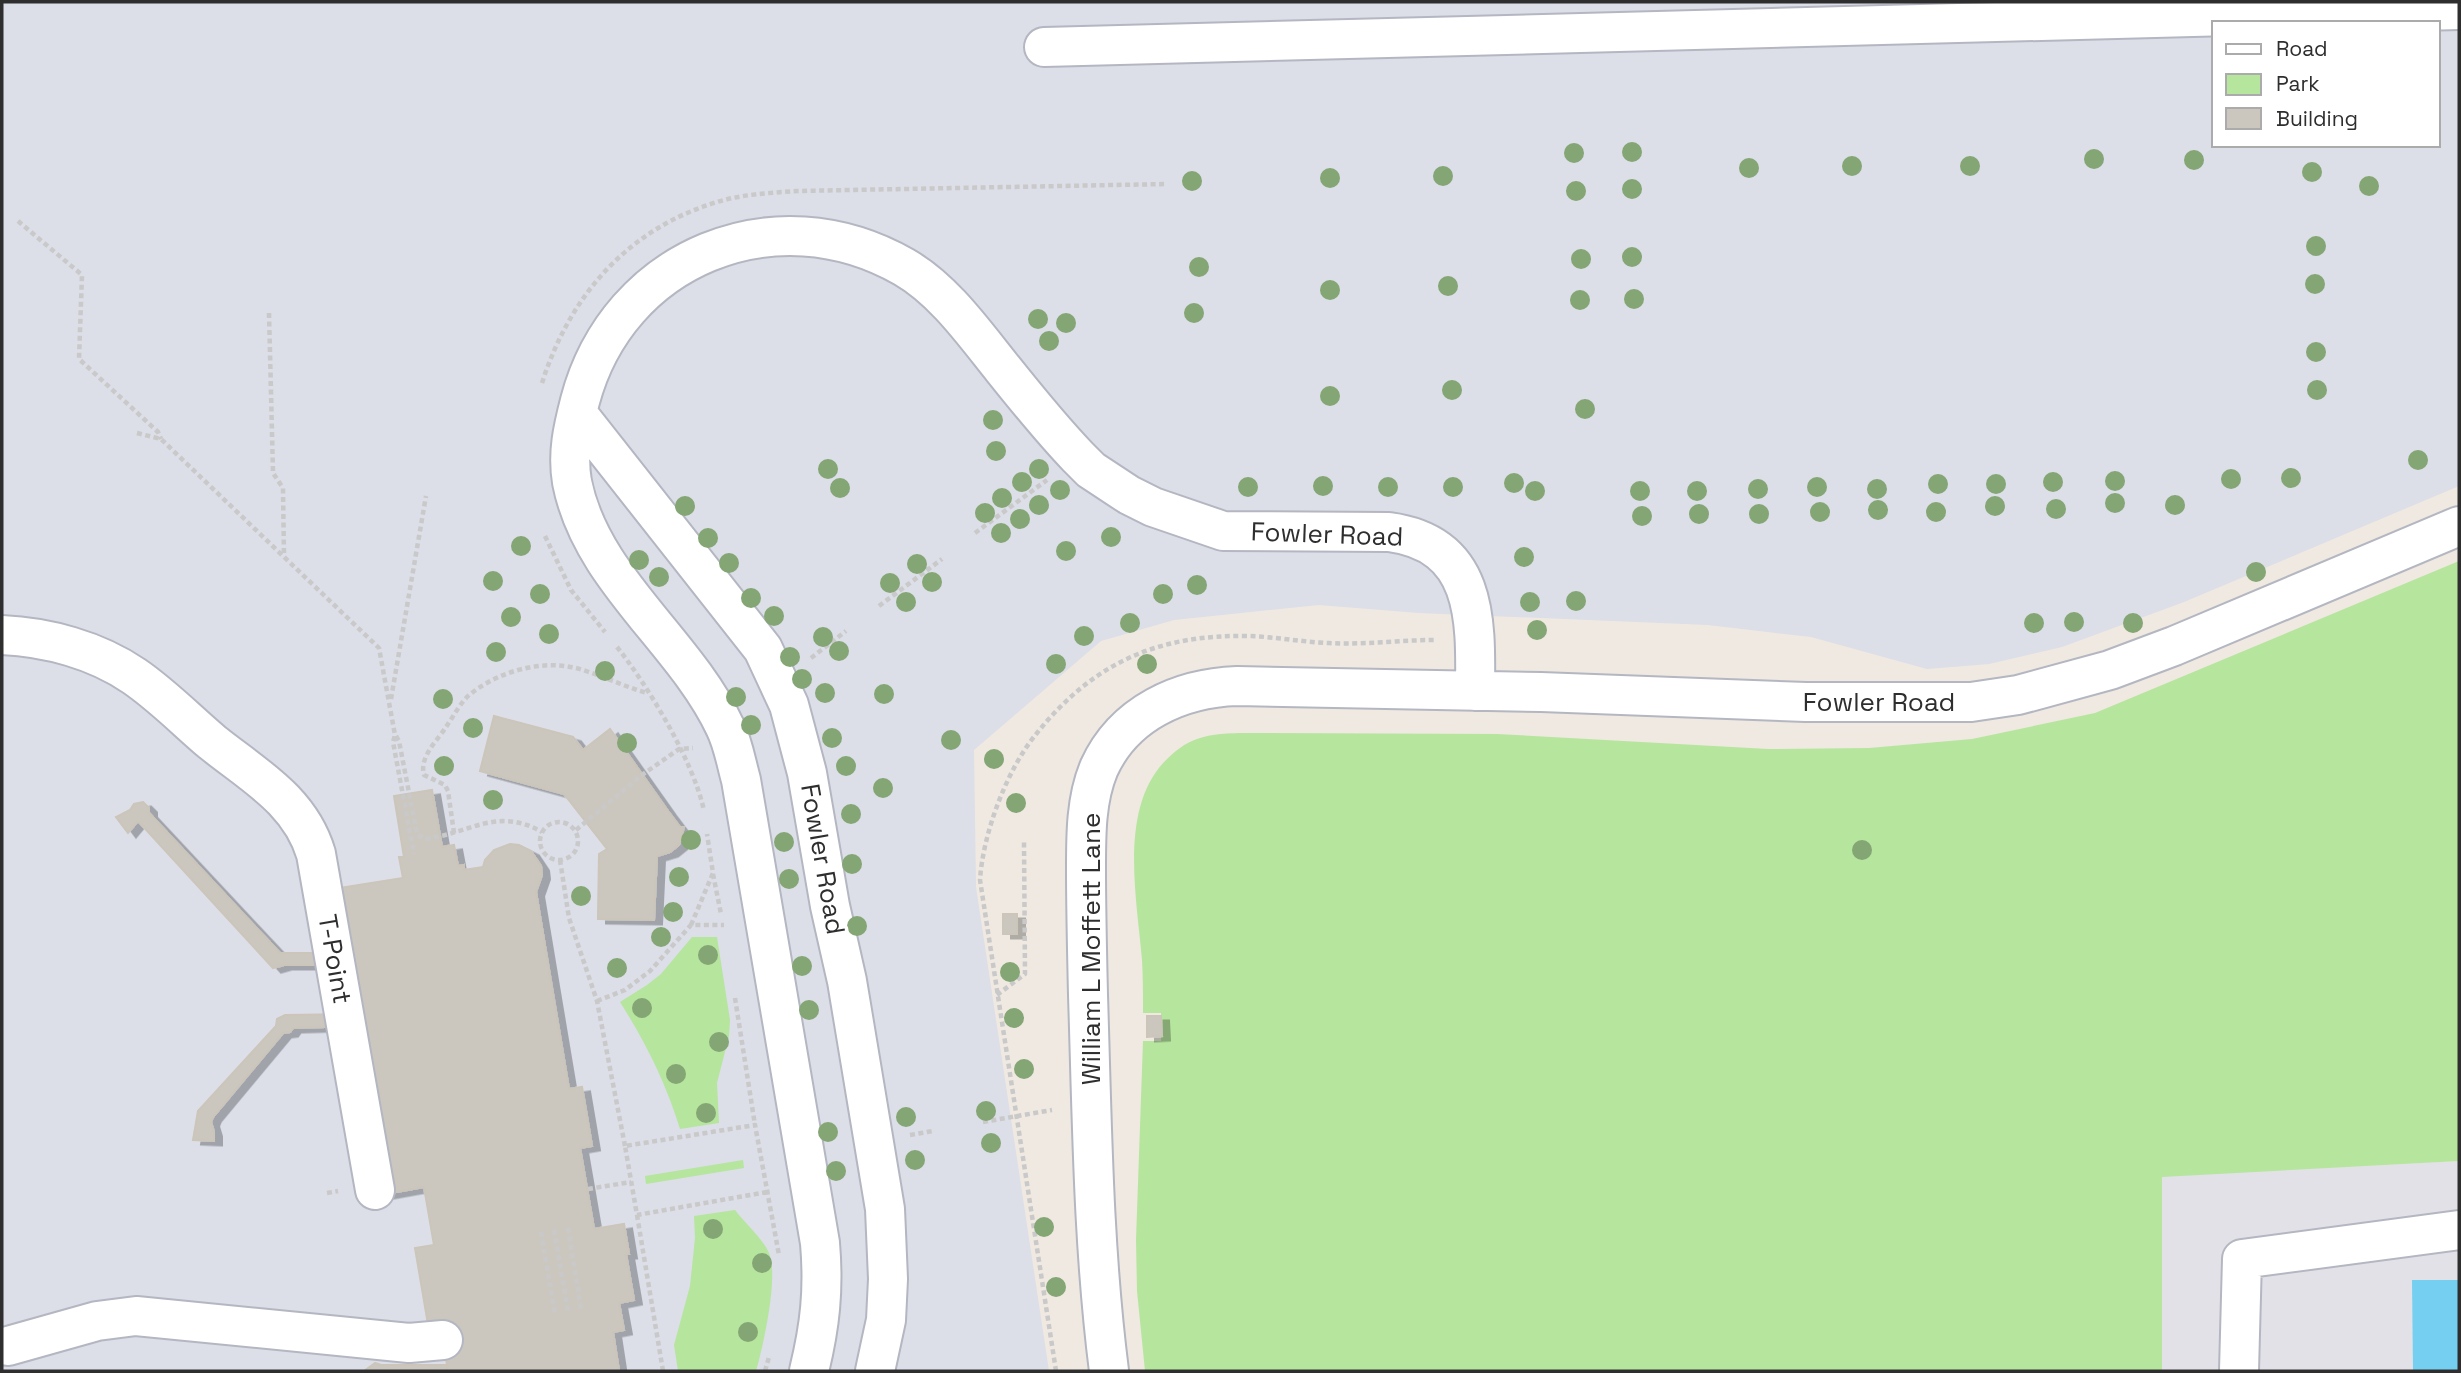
<svg xmlns="http://www.w3.org/2000/svg" width="2461" height="1373" font-family="'Space Grotesk',sans-serif">
<style>
.industrial{fill:#e3e1e8}
.airport{fill:#dcdee8;fill-rule:evenodd}
.green{fill:#b6e59e}
.water{fill:#75cff0}
.building{fill:#cbc7bf;stroke:#cbc5ba;stroke-width:2;filter:url(#shadow)}
.lines{fill:none;stroke-linecap:round;stroke-linejoin:round}
.minor-casing{stroke:#b4b7c1;stroke-width:42}
.path{stroke:#c9c9c9;stroke-width:4.5;stroke-dasharray:5 3.5;stroke-linecap:butt}
.minor{stroke:#fff;stroke-width:38}
.tree{fill:#84a574}
.labels{text-anchor:middle;stroke-width:7;stroke-linejoin:round;paint-order:stroke}
.street-label{font-size:26px;fill:#2e2e2e;stroke:#fff}
</style>
<defs>
<filter id="shadow"><feDropShadow dx="8" dy="4.5" stdDeviation="0" flood-color="#0004"/></filter>
</defs>
<rect width="100%" height="100%" fill="#efe9e1"/>
<path class="industrial" d="M2459,1161V1371H2162V1176Z"/>
<path class="airport" d="M2,2H2459V486L2184,602L2062,647L1989,664L1927,669L1811,637L1708,625L1419,613L1319,605L1174,620L1101,641L974,750L976,887L1049,1371H2ZM2214,23H2438V145H2214Z"/>
<path class="green" d="M2459,561V1161L2162,1177V1371H1145L1137,1291L1136,1240L1143,1041H1161V1013H1143C1143,995 1143,977 1142,960C1137,899 1118,808 1166,760C1175,751 1185,743 1197,739C1216,732 1240,733 1260,733L1497,734L1768,749L1869,748L1972,739L2095,713Z
M692,937H717L730,1020L729,1036L717,1083L719,1123L680,1129C666,1083 646,1043 620,1002L647,985L661,974Z
M743,1160L744,1168L646,1184L645,1176Z
M735,1210C744,1222 763,1239 769,1253C779,1276 763,1347 756,1371H678L674,1345L690,1286L695,1238L694,1216Z"/>
<path class="water" d="M2412,1280H2459V1371H2413Z"/>
<path class="building" d="M494,716L573,737L583,750L610,729L668,811L680,827H684L679,845L670,852L657,856L654,920L598,919L599,854L607,849L564,794L480,771Z
M432,790L442,847L454,845L458,866L464,865V870L483,867L485,860L494,850L510,844L519,845L531,851L541,866L542,875L536,892L569,1089L582,1087L592,1146L580,1148L594,1229L624,1224L629,1254H626L634,1300L619,1303L624,1330L613,1332L619,1371H448L441,1328L429,1330L415,1248L434,1245L424,1187L385,1194L333,889L403,878L399,857H404L394,796Z
M143,802L149,808V813L280,953H344L346,965H284L273,968L139,822H137L128,833L116,817L130,810L134,804Z
M1003,914H1017V934H1003Z
M355,1014L356,1026L293,1028L290,1032L283,1033L213,1117L211,1122L214,1132V1141L193,1140L198,1111L276,1026L277,1019L285,1015Z
M1147,1016H1161L1162,1036L1147,1037Z
M375,1363L381,1365H447L448,1371H364Z"/>
<g class="lines">
<g class="minor-casing">
<path id="minor" d="M1044,47L2459,10
M577,413L763,649L789,705L807,773L830,906L847,981L885,1209L888,1279L886,1320L875,1371
M2,635C47,637 96,650 134,676C162,695 186,720 212,742C253,775 300,800 316,854L375,1190
M8,1346L97,1321L136,1316L409,1343L443,1340
M809,1371C820,1326 824,1290 820,1243L741,780C736,762 733,743 725,727C684,640 591,579 572,482C567,453 573,428 580,401C618,257 775,193 904,267C944,290 974,333 1003,369C1027,399 1051,429 1078,457L1091,470L1129,495L1153,507L1223,531L1389,532C1478,544 1476,619 1475,691
M1109,1371C1093,1246 1092,1121 1088,995C1087,952 1086,910 1086,867C1086,834 1086,799 1099,768C1124,713 1180,688 1237,686L1541,692L1806,702H1971L2018,695L2110,670L2174,646L2459,526
M2239,1371L2242,1259L2459,1230"/>
</g>
<path class="path" d="M18,221L82,275L79,359L158,432L161,439
M269,313L273,473L283,488L284,556
M542,383C570,295 628,229 717,202C743,194 770,193 797,191L1167,184
M137,433L161,439L379,648L395,735L393,742L414,854
M975,533L1047,480
M545,536L571,590L605,632
M879,606L942,559
M617,647C648,686 694,762 704,811
M811,658L846,631
M391,699L426,496
M396,736L399,741L417,834L424,839C469,834 497,806 542,832
M540 841a19 19 0 1 1 38 0a19 19 0 1 1-38 0Z
M576,830L642,775L679,749L693,748
M454,833L448,791L445,785L424,775C419,757 437,741 446,727C453,717 459,705 468,696C499,670 547,657 586,671C607,678 626,687 647,693
M560,860L569,918L597,1001L625,1146
M713,874L721,914
M691,925L713,873L707,834
M997,995L1025,974L1024,841
M735,998L755,1125
M597,1001L625,990L650,971L691,925H724
M983,1122L1052,1110
M910,1135L933,1131
M588,1189L631,1182
M767,1192L637,1215L625,1146L755,1125L779,1255
M327,1193L338,1191
M637,1215L663,1371
M568,1228L581,1309
M554,1230L568,1311
M541,1232L555,1314
M765,1371L769,1357
M1056,1371L980,880C983,833 1007,769 1037,733C1094,662 1159,634 1250,636C1276,637 1302,642 1329,643C1364,645 1400,640 1435,640"/>
<use href="#minor" class="minor"/>
</g>
<g class="tree">
<circle cx="1632" cy="152" r="10"/>
<circle cx="1574" cy="153" r="10"/>
<circle cx="2094" cy="159" r="10"/>
<circle cx="2194" cy="160" r="10"/>
<circle cx="1852" cy="166" r="10"/>
<circle cx="1970" cy="166" r="10"/>
<circle cx="1749" cy="168" r="10"/>
<circle cx="2312" cy="172" r="10"/>
<circle cx="1443" cy="176" r="10"/>
<circle cx="1330" cy="178" r="10"/>
<circle cx="1192" cy="181" r="10"/>
<circle cx="2369" cy="186" r="10"/>
<circle cx="1632" cy="189" r="10"/>
<circle cx="1576" cy="191" r="10"/>
<circle cx="2316" cy="246" r="10"/>
<circle cx="1632" cy="257" r="10"/>
<circle cx="1581" cy="259" r="10"/>
<circle cx="1199" cy="267" r="10"/>
<circle cx="2315" cy="284" r="10"/>
<circle cx="1448" cy="286" r="10"/>
<circle cx="1330" cy="290" r="10"/>
<circle cx="1634" cy="299" r="10"/>
<circle cx="1580" cy="300" r="10"/>
<circle cx="1194" cy="313" r="10"/>
<circle cx="1038" cy="319" r="10"/>
<circle cx="1066" cy="323" r="10"/>
<circle cx="1049" cy="341" r="10"/>
<circle cx="2316" cy="352" r="10"/>
<circle cx="1452" cy="390" r="10"/>
<circle cx="2317" cy="390" r="10"/>
<circle cx="1330" cy="396" r="10"/>
<circle cx="1585" cy="409" r="10"/>
<circle cx="993" cy="420" r="10"/>
<circle cx="996" cy="451" r="10"/>
<circle cx="2418" cy="460" r="10"/>
<circle cx="828" cy="469" r="10"/>
<circle cx="1039" cy="469" r="10"/>
<circle cx="2291" cy="478" r="10"/>
<circle cx="2231" cy="479" r="10"/>
<circle cx="2115" cy="481" r="10"/>
<circle cx="1022" cy="482" r="10"/>
<circle cx="2053" cy="482" r="10"/>
<circle cx="1514" cy="483" r="10"/>
<circle cx="1938" cy="484" r="10"/>
<circle cx="1996" cy="484" r="10"/>
<circle cx="1323" cy="486" r="10"/>
<circle cx="1248" cy="487" r="10"/>
<circle cx="1388" cy="487" r="10"/>
<circle cx="1453" cy="487" r="10"/>
<circle cx="1817" cy="487" r="10"/>
<circle cx="840" cy="488" r="10"/>
<circle cx="1758" cy="489" r="10"/>
<circle cx="1877" cy="489" r="10"/>
<circle cx="1060" cy="490" r="10"/>
<circle cx="1535" cy="491" r="10"/>
<circle cx="1640" cy="491" r="10"/>
<circle cx="1697" cy="491" r="10"/>
<circle cx="1002" cy="498" r="10"/>
<circle cx="2115" cy="503" r="10"/>
<circle cx="1039" cy="505" r="10"/>
<circle cx="2175" cy="505" r="10"/>
<circle cx="685" cy="506" r="10"/>
<circle cx="1995" cy="506" r="10"/>
<circle cx="2056" cy="509" r="10"/>
<circle cx="1878" cy="510" r="10"/>
<circle cx="1820" cy="512" r="10"/>
<circle cx="1936" cy="512" r="10"/>
<circle cx="985" cy="513" r="10"/>
<circle cx="1699" cy="514" r="10"/>
<circle cx="1759" cy="514" r="10"/>
<circle cx="1642" cy="516" r="10"/>
<circle cx="1020" cy="519" r="10"/>
<circle cx="1001" cy="533" r="10"/>
<circle cx="1111" cy="537" r="10"/>
<circle cx="708" cy="538" r="10"/>
<circle cx="521" cy="546" r="10"/>
<circle cx="1066" cy="551" r="10"/>
<circle cx="1524" cy="557" r="10"/>
<circle cx="639" cy="560" r="10"/>
<circle cx="729" cy="563" r="10"/>
<circle cx="917" cy="564" r="10"/>
<circle cx="2256" cy="572" r="10"/>
<circle cx="659" cy="577" r="10"/>
<circle cx="493" cy="581" r="10"/>
<circle cx="932" cy="582" r="10"/>
<circle cx="890" cy="583" r="10"/>
<circle cx="1197" cy="585" r="10"/>
<circle cx="540" cy="594" r="10"/>
<circle cx="1163" cy="594" r="10"/>
<circle cx="751" cy="598" r="10"/>
<circle cx="1576" cy="601" r="10"/>
<circle cx="906" cy="602" r="10"/>
<circle cx="1530" cy="602" r="10"/>
<circle cx="774" cy="616" r="10"/>
<circle cx="511" cy="617" r="10"/>
<circle cx="2074" cy="622" r="10"/>
<circle cx="1130" cy="623" r="10"/>
<circle cx="2034" cy="623" r="10"/>
<circle cx="2133" cy="623" r="10"/>
<circle cx="1537" cy="630" r="10"/>
<circle cx="549" cy="634" r="10"/>
<circle cx="1084" cy="636" r="10"/>
<circle cx="823" cy="637" r="10"/>
<circle cx="839" cy="651" r="10"/>
<circle cx="496" cy="652" r="10"/>
<circle cx="790" cy="657" r="10"/>
<circle cx="1056" cy="664" r="10"/>
<circle cx="1147" cy="664" r="10"/>
<circle cx="605" cy="671" r="10"/>
<circle cx="802" cy="679" r="10"/>
<circle cx="825" cy="693" r="10"/>
<circle cx="884" cy="694" r="10"/>
<circle cx="736" cy="697" r="10"/>
<circle cx="443" cy="699" r="10"/>
<circle cx="751" cy="725" r="10"/>
<circle cx="473" cy="728" r="10"/>
<circle cx="832" cy="738" r="10"/>
<circle cx="951" cy="740" r="10"/>
<circle cx="627" cy="743" r="10"/>
<circle cx="994" cy="759" r="10"/>
<circle cx="444" cy="766" r="10"/>
<circle cx="846" cy="766" r="10"/>
<circle cx="883" cy="788" r="10"/>
<circle cx="493" cy="800" r="10"/>
<circle cx="1016" cy="803" r="10"/>
<circle cx="851" cy="814" r="10"/>
<circle cx="691" cy="840" r="10"/>
<circle cx="784" cy="842" r="10"/>
<circle cx="1862" cy="850" r="10"/>
<circle cx="852" cy="864" r="10"/>
<circle cx="679" cy="877" r="10"/>
<circle cx="789" cy="879" r="10"/>
<circle cx="581" cy="896" r="10"/>
<circle cx="673" cy="912" r="10"/>
<circle cx="857" cy="926" r="10"/>
<circle cx="661" cy="937" r="10"/>
<circle cx="708" cy="955" r="10"/>
<circle cx="802" cy="966" r="10"/>
<circle cx="617" cy="968" r="10"/>
<circle cx="1010" cy="972" r="10"/>
<circle cx="642" cy="1008" r="10"/>
<circle cx="809" cy="1010" r="10"/>
<circle cx="1014" cy="1018" r="10"/>
<circle cx="719" cy="1042" r="10"/>
<circle cx="1024" cy="1069" r="10"/>
<circle cx="676" cy="1074" r="10"/>
<circle cx="986" cy="1111" r="10"/>
<circle cx="706" cy="1113" r="10"/>
<circle cx="906" cy="1117" r="10"/>
<circle cx="828" cy="1132" r="10"/>
<circle cx="991" cy="1143" r="10"/>
<circle cx="915" cy="1160" r="10"/>
<circle cx="836" cy="1171" r="10"/>
<circle cx="1044" cy="1227" r="10"/>
<circle cx="713" cy="1229" r="10"/>
<circle cx="762" cy="1263" r="10"/>
<circle cx="1056" cy="1287" r="10"/>
<circle cx="748" cy="1332" r="10"/>
</g>
<g class="labels">
<g class="street-label">
<text transform="translate(1327 534) rotate(2)" y="9">Fowler Road</text>
<text x="1879" y="711">Fowler Road</text>
<text transform="translate(823 859) rotate(80)" y="9">Fowler Road</text>
<text transform="translate(1091 949) rotate(-90)" y="9">William L Moffett Lane</text>
<text transform="translate(335 959) rotate(80)" y="9">T-Point</text>
</g>
</g>
<rect width="2461" height="1373" fill="none" stroke="#2e2e2e" stroke-width="7"/>
<rect x="2212" y="21" width="228" height="126" fill="#ffffff" stroke="#ababab" stroke-width="2"/>
<rect x="2226" y="44" width="35" height="10" fill="#ffffff" stroke="#ababab" stroke-width="2"/>
<text x="2276" y="56" font-size="21" fill="#2e2e2e">Road</text>
<rect x="2226" y="74" width="35" height="21" fill="#b6e59e" stroke="#ababab" stroke-width="2"/>
<text x="2276" y="91" font-size="21" fill="#2e2e2e">Park</text>
<rect x="2226" y="108" width="35" height="21" fill="#cbc7bf" stroke="#ababab" stroke-width="2"/>
<text x="2276" y="126" font-size="21" fill="#2e2e2e">Building</text>
</svg>
